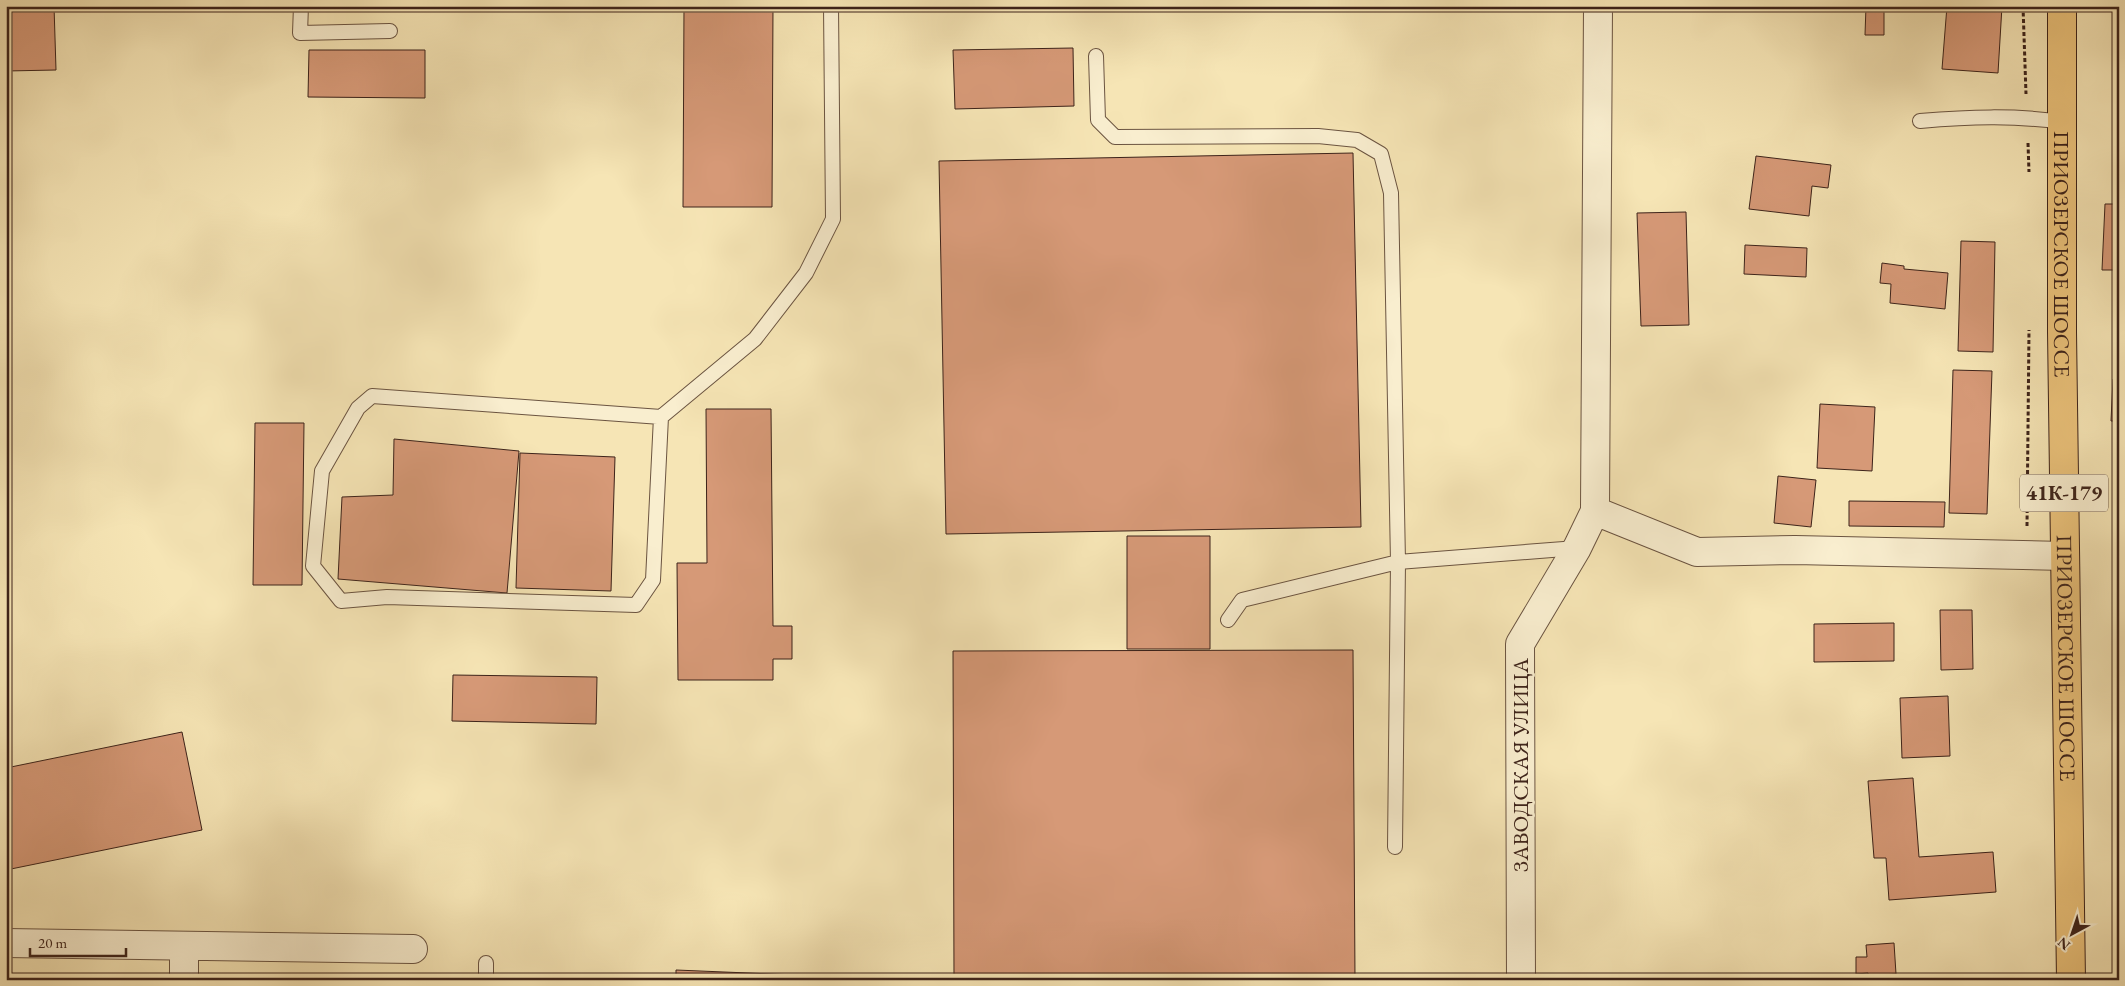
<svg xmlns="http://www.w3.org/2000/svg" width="2125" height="986" font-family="'EB Garamond',serif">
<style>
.building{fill:#d69977;stroke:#3d231a}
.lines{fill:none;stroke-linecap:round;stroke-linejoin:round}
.lane-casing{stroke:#6b5441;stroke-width:16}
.street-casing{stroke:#6b5441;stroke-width:30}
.primary-casing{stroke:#3d231a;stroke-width:30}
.path{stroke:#3d231a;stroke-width:3;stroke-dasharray:4 2.5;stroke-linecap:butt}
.lane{stroke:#f9eecf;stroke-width:14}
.street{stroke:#f9eecf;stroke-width:28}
.primary{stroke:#ebc27a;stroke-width:28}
.labels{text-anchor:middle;stroke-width:5;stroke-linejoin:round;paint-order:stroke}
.shield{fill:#f9eecf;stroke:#756050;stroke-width:1}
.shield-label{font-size:21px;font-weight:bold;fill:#3d231a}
.street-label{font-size:22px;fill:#3d231a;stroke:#f9eecf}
</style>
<rect width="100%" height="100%" fill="#f6e5b5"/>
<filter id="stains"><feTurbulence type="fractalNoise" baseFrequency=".004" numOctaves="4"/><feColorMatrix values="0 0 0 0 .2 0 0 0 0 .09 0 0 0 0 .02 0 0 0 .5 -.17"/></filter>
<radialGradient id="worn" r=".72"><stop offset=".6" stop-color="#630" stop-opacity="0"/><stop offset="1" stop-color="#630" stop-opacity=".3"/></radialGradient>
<path class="building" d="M6,6H54L56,70L6,71Z
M684,6H773L772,207H683Z
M1866,6H1884V35H1865Z
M1947,6H2002L1998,73L1942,69Z
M1073,48L1074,106L955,109L953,50Z
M309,50H425V98L308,97Z
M1353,153L1361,527L946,534L939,161Z
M1756,156L1831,165L1828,188L1812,186L1809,216L1749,209Z
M2105,204H2119V270H2102Z
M1686,212L1689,325L1641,326L1637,213Z
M1961,241L1995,242L1993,352L1958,351Z
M1745,245L1807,248L1806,277L1744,274Z
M1882,263L1904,266V269L1948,273L1945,309L1890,303L1891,284L1880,283Z
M1953,370L1992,371L1987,514L1949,513Z
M2113,379L2119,380V421H2111Z
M1820,404L1875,407L1872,471L1817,468Z
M706,409H771L773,626H792V659H773V680H678L677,563H707Z
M255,423H304L302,585H253Z
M394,439L519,451L507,593L338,579L342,497L393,495Z
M520,453L615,457L611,591L516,588Z
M1778,476L1816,480L1811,527L1774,523Z
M1849,501L1945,502L1944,527L1849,526Z
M1127,536H1210V649H1127Z
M1940,610H1972L1973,669L1941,670Z
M1894,623V661L1814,662V624Z
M1353,650L1355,980H954L953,651Z
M453,675L597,677L596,724L452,721Z
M1948,696L1950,756L1902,758L1900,698Z
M182,732L202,830L6,870V768Z
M1913,778L1919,857L1993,852L1996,892L1889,900L1886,858H1874L1868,781Z
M1894,943L1896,974L1868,976V973L1856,974V957H1867L1866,945Z
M676,970L796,975L795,980H676Z"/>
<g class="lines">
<g class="lane-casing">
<path id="lane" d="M301,6L300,33L390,31
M1096,56L1098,120L1115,137L1318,136L1357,140L1381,154L1391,193L1398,562L1395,847
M1920,121C1968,117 2014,115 2062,122
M661,417L653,580L636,605L387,597L341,601L313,566L322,471L358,408L372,396L661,417L755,339L806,273L833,219L831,6
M1228,620L1242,600L1398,562L1577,548
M486,980V963"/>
</g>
<g class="street-casing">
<path id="street" d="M1598,6L1595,511L1697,552L1795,550L2064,556
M6,943L413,949
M184,946V980
M1521,980L1520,644L1577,548L1595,511"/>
</g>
<g class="primary-casing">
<g id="primary">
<path id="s1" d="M2062,6V332L2071,980"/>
</g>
</g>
<path class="path" d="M2023,6L2026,94
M2028,143L2029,172
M2027,526L2029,330"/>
<use href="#lane" class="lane"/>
<use href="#street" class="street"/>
<use href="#primary" class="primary"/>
</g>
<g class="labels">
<rect class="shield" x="2020" y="474.5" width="88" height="37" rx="4"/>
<g class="shield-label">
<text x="2064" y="500">41К-179</text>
</g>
<g class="street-label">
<text dy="8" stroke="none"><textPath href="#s1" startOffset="248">ПРИОЗЕРСКОЕ ШОССЕ</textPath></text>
<text dy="8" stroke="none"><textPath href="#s1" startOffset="652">ПРИОЗЕРСКОЕ ШОССЕ</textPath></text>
<text transform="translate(1520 765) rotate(-90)" y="8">ЗАВОДСКАЯ УЛИЦА</text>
</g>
</g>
<rect width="2125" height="986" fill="none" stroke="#f6e5b5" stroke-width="25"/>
<rect x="8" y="8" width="2110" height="971" fill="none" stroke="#3d231a" stroke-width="2.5"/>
<rect x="12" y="12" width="2100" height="961" fill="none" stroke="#3d231a"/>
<g transform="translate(2072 934) rotate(220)" stroke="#f9eecf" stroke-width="4" paint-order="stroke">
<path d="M0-4L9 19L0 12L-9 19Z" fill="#3d231a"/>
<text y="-8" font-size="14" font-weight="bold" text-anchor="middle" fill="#3d231a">N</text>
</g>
<path d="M30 948v8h96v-8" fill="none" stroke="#3d231a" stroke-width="2.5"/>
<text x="38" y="948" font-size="15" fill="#3d231a" stroke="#f9eecf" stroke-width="4" paint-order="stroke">20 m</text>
<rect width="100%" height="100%" filter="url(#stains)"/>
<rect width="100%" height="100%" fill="url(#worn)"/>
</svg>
